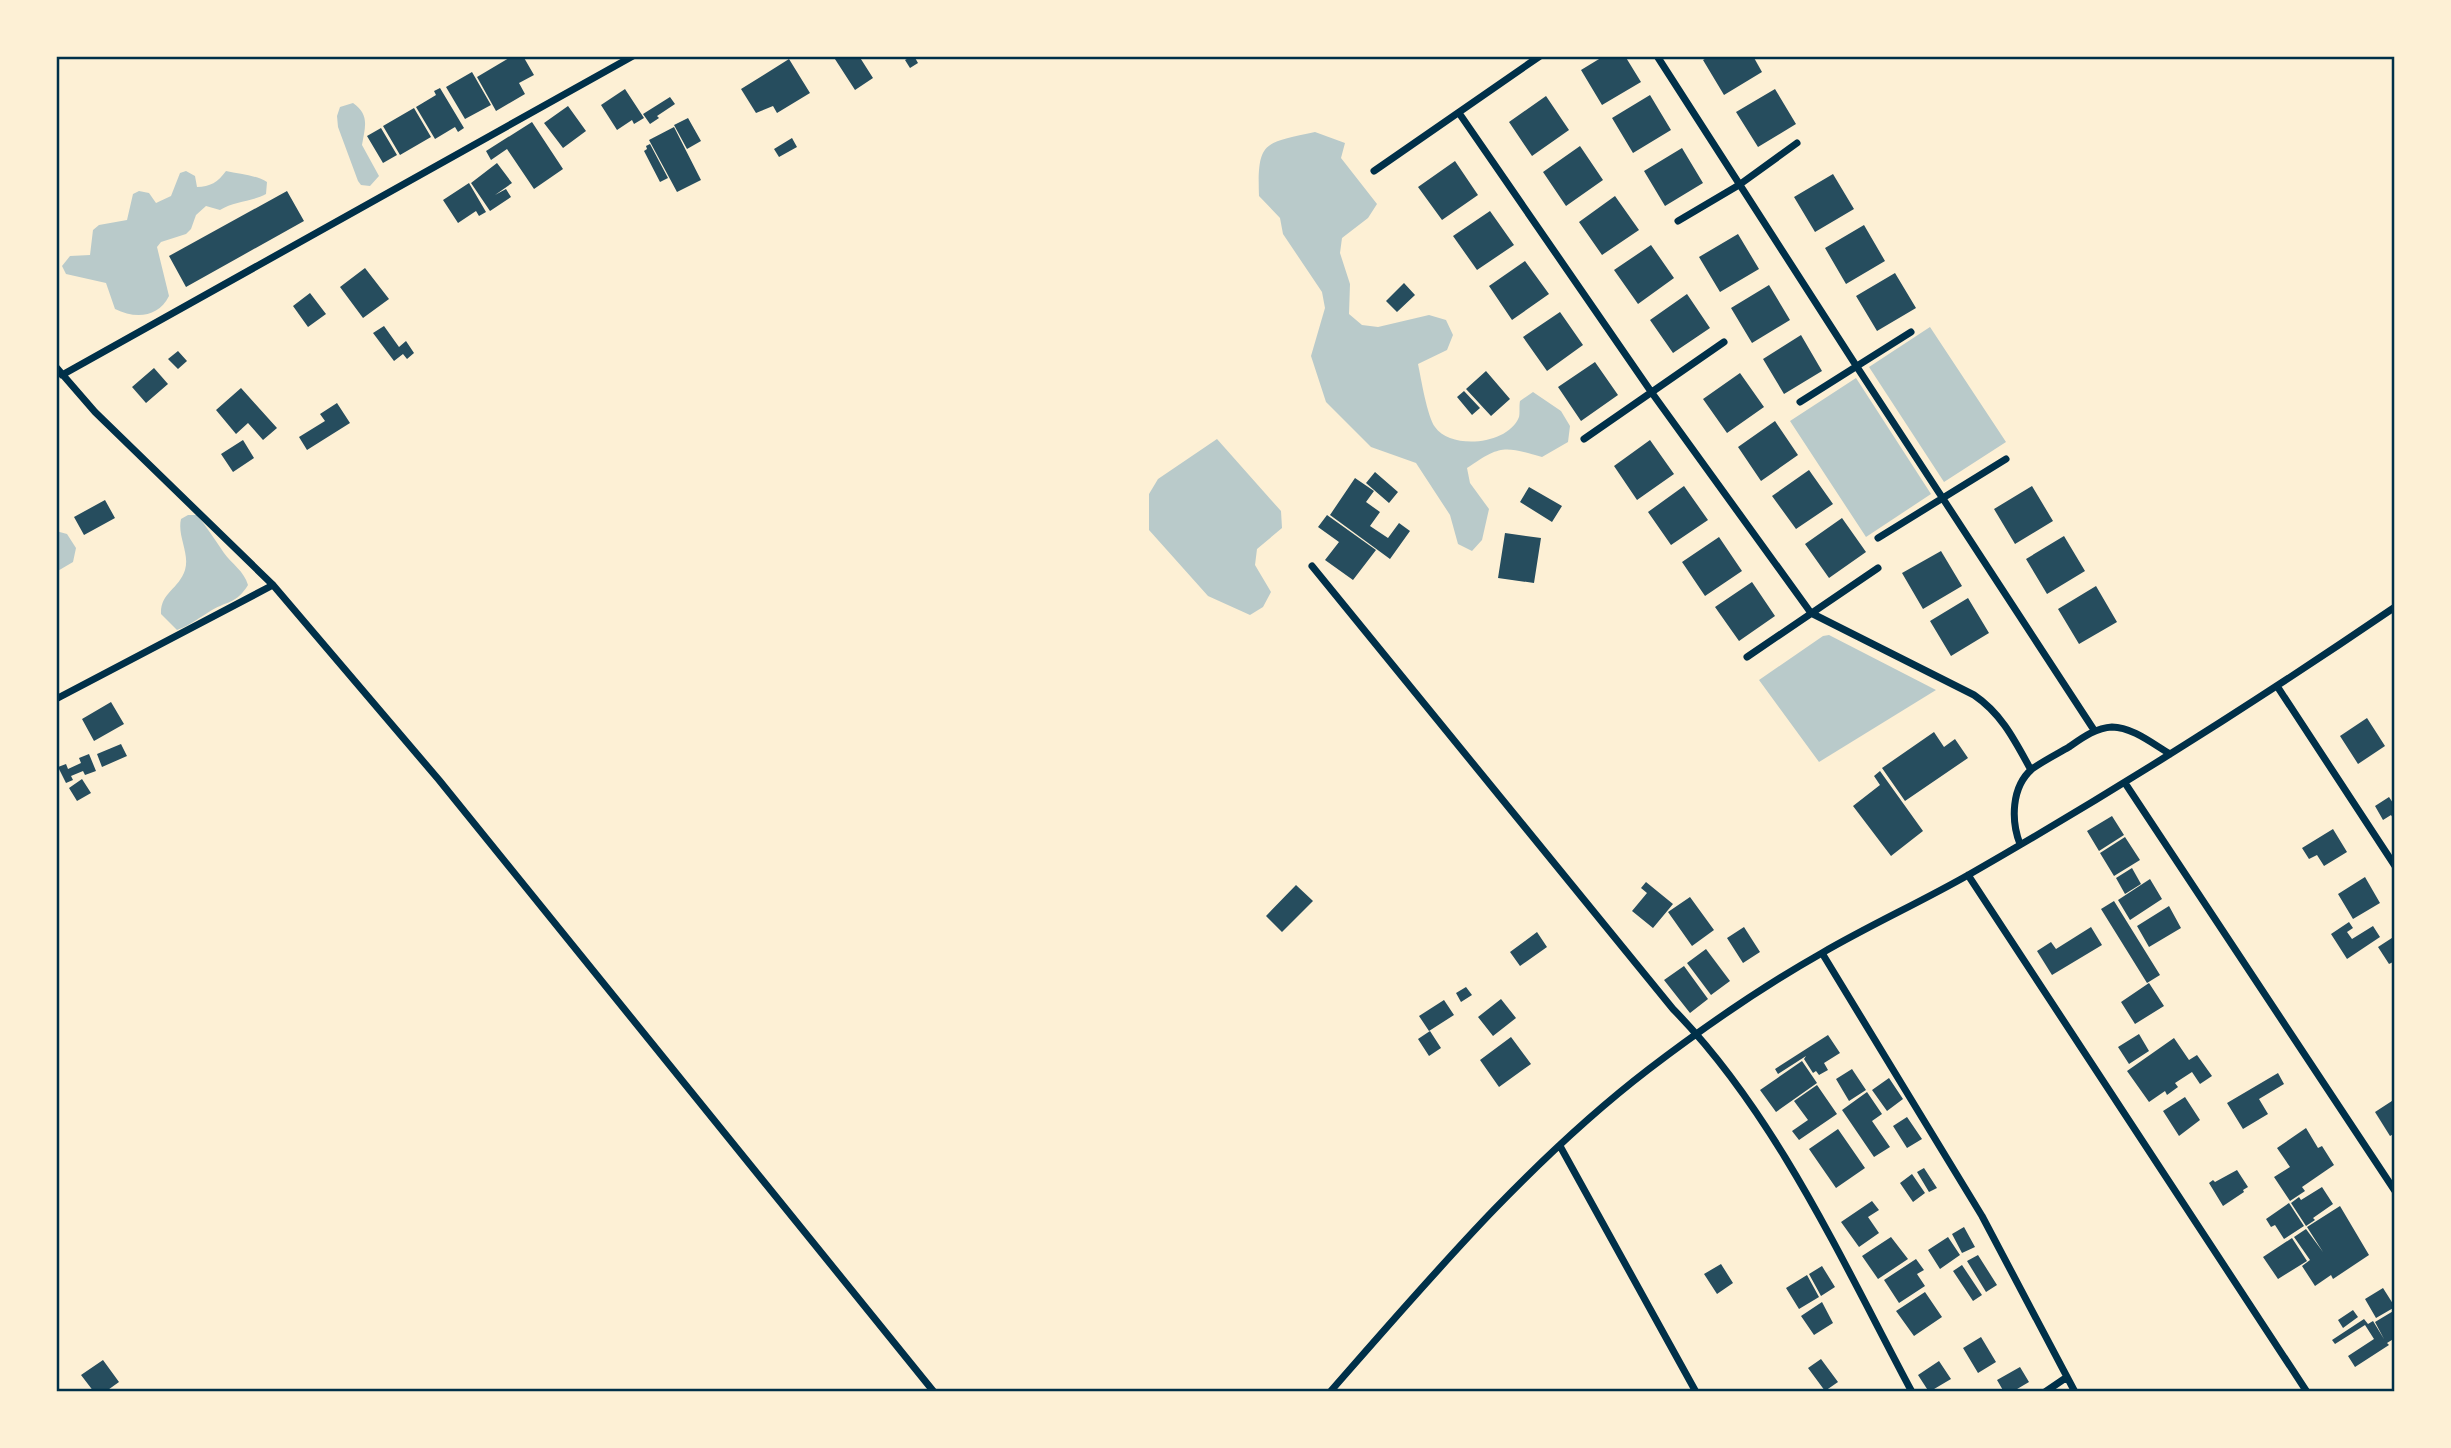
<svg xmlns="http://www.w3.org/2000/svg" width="2451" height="1448" font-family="'PT Sans Narrow',sans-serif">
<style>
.green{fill:#b9caca}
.building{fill:#264d5e}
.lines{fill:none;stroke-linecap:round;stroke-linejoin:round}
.minor{stroke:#003049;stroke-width:7}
.neatline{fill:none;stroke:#003049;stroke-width:2.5}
</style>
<rect width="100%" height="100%" fill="#fdf0d5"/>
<path class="green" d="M353,103C370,115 365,127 362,145L379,176L370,186L361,185L358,181L338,127L337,116L340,107Z
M1315,132L1345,143L1341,158L1377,204L1368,218L1342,238L1340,253L1350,284L1349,314L1362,325L1378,327L1429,315L1446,320L1453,335L1447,350L1418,364C1421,378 1427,416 1435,427C1451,450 1508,445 1519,417C1520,413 1519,406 1520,401L1533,392L1561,411L1570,426L1568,442L1542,457C1503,446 1501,445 1467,468L1470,483L1489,509L1482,540L1472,551L1458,544L1450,515L1416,463L1371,447L1326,402L1311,356L1325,308L1322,292L1283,234L1280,218L1259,196C1257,141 1264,143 1315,132Z
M186,171L195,176L197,187C210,187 218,182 226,171C239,174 256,175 267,182L266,194C251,202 234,201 220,210L206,206L196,215L191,229L186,234L161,242L157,247L169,296C158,318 135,319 115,309L106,283L66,274L62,266L70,256L90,255L93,230L99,225L127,220L133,194L139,191L149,193L156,203L171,196L180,173Z
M1930,327L2006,442L1944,482L1869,367Z
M1856,378L1931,494L1866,537L1790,421Z
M1217,439L1281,511L1282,528L1257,549L1255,565L1271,592L1263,607L1250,615L1208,596L1149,530V494L1158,479Z
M188,515H197C207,527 215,540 224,553C232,564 244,571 248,585C237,603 228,601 212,610C200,617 191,625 177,630L161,614C160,593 179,589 185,570C190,553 177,536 181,519Z
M56,531L67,534L76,548L73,562L56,572Z
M1829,635L1936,690L1819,762L1759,680L1823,636Z"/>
<path class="building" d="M508,56H523L534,75L519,83L525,94L496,111L477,77L509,58Z
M833,56H859L873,78L855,90Z
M912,56H914L918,63L910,68L905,60Z
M1604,56H1625L1641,82L1602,105L1581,70Z
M1710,56H1753L1762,72L1724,95L1703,60Z
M789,59L810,93L777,113L773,106L756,113L741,89Z
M472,72L491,105L465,119L446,87Z
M440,88L464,128L458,132L455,127L435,139L416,107L436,95L434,91Z
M625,89L644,118L634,124L632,120L617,130L601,105Z
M1775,89L1796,124L1758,147L1736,112Z
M1650,95L1671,130L1633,153L1612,118Z
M1546,96L1569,130L1532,156L1509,122Z
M670,97L675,104L657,116L659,118L650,124L643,114Z
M568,106L586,131L563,148L544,123Z
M414,108L431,137L400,155L383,126Z
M688,118L701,141L687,149L674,125Z
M532,122L563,169L534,189L507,149L491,160L486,151Z
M674,127L701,180L677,192L649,140Z
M381,128L397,155L383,163L367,136Z
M792,138L797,147L779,157L774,149Z
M650,144L668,178L660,182L644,151L647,149L646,146Z
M1580,146L1603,180L1566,206L1543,172Z
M1682,148L1703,183L1665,206L1644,171Z
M1455,161L1478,195L1442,220L1418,187Z
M497,163L512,183L495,195L506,189L511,197L490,211L471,183Z
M1833,174L1854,209L1815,232L1794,197Z
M469,183L486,212L479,216L476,211L458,223L443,200Z
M287,191L304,221L186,287L169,256Z
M1615,196L1639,230L1602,255L1579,222Z
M1490,211L1514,245L1477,270L1453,236Z
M1864,225L1885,261L1846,284L1825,248Z
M1738,234L1759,269L1720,292L1699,257Z
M1651,245L1674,278L1638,304L1614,270Z
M1525,261L1549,294L1512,320L1489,286Z
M365,268L389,299L363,318L340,287Z
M1895,273L1916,308L1877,331L1856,296Z
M1404,283L1415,295L1397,312L1386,301Z
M1769,285L1790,320L1752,343L1731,308Z
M310,293L326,314L308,327L293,306Z
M1687,294L1710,328L1673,353L1650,320Z
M1560,312L1583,345L1547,371L1523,337Z
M384,326L399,347L406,341L414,353L407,359L403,354L394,361L373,333Z
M1801,335L1822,371L1784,394L1763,359Z
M178,351L187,361L178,369L168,359Z
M1595,362L1618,395L1581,421L1558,387Z
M154,368L168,384L146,403L132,387Z
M1486,371L1510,399L1491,416L1466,389Z
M1740,373L1764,407L1727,433L1703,399Z
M241,388L277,428L263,440L248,423L236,434L216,410Z
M1464,391L1480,408L1472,415L1457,397Z
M337,403L350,423L307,450L299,437L325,421L320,414Z
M1775,421L1798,455L1761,481L1738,447Z
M243,440L254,458L233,472L221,454Z
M1650,440L1674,474L1637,500L1614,466Z
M1809,470L1833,504L1796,529L1772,496Z
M1375,472L1398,492L1389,503L1366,483Z
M1355,478L1374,491L1366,502L1380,512L1370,526L1388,538L1399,523L1410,531L1390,559L1330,515Z
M1684,486L1708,520L1671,545L1648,512Z
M2032,486L2053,521L2015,544L1994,509Z
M1529,487L1562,506L1552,522L1520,502Z
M105,500L115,518L84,535L74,517Z
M1327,515L1376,550L1353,580L1325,560L1339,542L1318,527Z
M1842,518L1866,552L1829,578L1805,544Z
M1505,533L1541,538L1534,583L1498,578Z
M2064,536L2085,571L2047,594L2026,559Z
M1719,537L1742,571L1705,596L1682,562Z
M1941,551L1962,586L1923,609L1902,573Z
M1752,582L1775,616L1739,641L1715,607Z
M2096,586L2117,622L2079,644L2058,609Z
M1968,598L1989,633L1951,656L1930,621Z
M111,702L124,724L94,741L82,719Z
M2367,718L2385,746L2358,764L2340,736Z
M1934,732L1944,747L1955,739L1968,758L1905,801L1882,768Z
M121,744L127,756L102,767L97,754Z
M89,754L96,771L85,775L83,771L71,776L73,780L66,783L58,767L66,764L68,769L81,763L79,758Z
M1880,771L1923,831L1891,856L1853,806L1880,785L1874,776Z
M82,779L91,793L77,801L69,788Z
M2389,797L2395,806V821L2391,815L2383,820L2375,806Z
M2112,816L2124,835L2099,851L2087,831Z
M2333,829L2347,852L2324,866L2317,855L2309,859L2302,848Z
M2125,837L2140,860L2114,876L2100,853Z
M2132,868L2141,884L2125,894L2116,878Z
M2365,877L2380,903L2353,919L2338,894Z
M2150,879L2162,899L2130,920L2118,900Z
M1646,882L1673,904L1653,928L1632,911L1647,893L1641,888Z
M1296,885L1313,901L1282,932L1266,916Z
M1690,897L1714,930L1692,946L1668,912Z
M2114,901L2160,975L2147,983L2101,909Z
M2169,906L2181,928L2149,947L2137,926Z
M2349,922L2353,928L2347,932L2352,939L2373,926L2380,937L2347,959L2331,934Z
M1744,927L1760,952L1743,963L1727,938Z
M2091,927L2102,945L2052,975L2037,951L2051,942L2056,949Z
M1537,932L1547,947L1520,966L1510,952Z
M2395,936V961L2389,964L2378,947Z
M1706,949L1730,981L1711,995L1687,963Z
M1684,966L1708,999L1690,1013L1664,980Z
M2149,983L2164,1006L2135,1024L2121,1002Z
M1466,987L1472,995L1461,1002L1456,993Z
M1501,999L1516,1018L1493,1036L1478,1017Z
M1444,1000L1454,1015L1429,1031L1419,1016Z
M1430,1031L1441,1048L1429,1056L1418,1039Z
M2139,1034L2149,1051L2129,1064L2118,1047Z
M1828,1035L1840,1053L1824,1063L1828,1070L1819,1075L1816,1071L1813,1073L1804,1059L1806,1056L1778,1074L1775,1069Z
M1511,1037L1531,1064L1499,1087L1480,1060Z
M2174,1038L2189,1060L2197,1055L2212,1076L2200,1084L2192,1072L2175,1083L2178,1087L2167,1095L2165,1091L2149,1102L2127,1071Z
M1802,1061L1817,1083L1776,1112L1760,1090Z
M1852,1069L1866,1090L1849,1101L1836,1079Z
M2278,1073L2284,1084L2259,1099L2268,1114L2243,1129L2227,1103Z
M1889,1078L1903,1099L1887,1111L1872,1090Z
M1817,1085L1837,1114L1799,1140L1792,1131L1808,1120L1794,1101Z
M1867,1092L1882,1114L1872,1121L1890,1147L1874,1157L1842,1110Z
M2185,1097L2200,1120L2179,1136L2163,1111Z
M2395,1099V1133L2390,1136L2375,1112Z
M1907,1117L1922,1139L1907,1148L1893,1126Z
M2306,1128L2318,1148L2322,1146L2334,1165L2302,1187L2305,1191L2290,1201L2274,1177L2290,1167L2277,1148Z
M1838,1129L1865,1168L1836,1188L1809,1149Z
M1924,1168L1937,1188L1929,1192L1917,1172Z
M2237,1170L2248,1187L2243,1190L2244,1192L2223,1206L2209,1183L2213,1180L2215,1182Z
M1912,1174L1925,1193L1913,1202L1900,1183Z
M2322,1187L2333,1204L2313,1218L2315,1220L2306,1226L2291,1203L2299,1197L2301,1200Z
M1872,1201L1879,1210L1868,1217L1879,1233L1859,1247L1841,1222Z
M2289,1203L2304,1226L2284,1239L2275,1225L2271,1227L2266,1219Z
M2340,1206L2369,1255L2333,1279L2331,1275L2315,1286L2302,1266L2310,1260L2294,1237L2306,1229L2323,1252L2307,1227Z
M1964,1227L1975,1247L1962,1253L1952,1234Z
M1891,1237L1908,1259L1878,1279L1862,1256Z
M1948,1237L1960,1255L1940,1269L1928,1250Z
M2292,1238L2307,1261L2278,1279L2263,1257Z
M1978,1255L1997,1285L1986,1292L1967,1261Z
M1916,1259L1924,1270L1917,1274L1925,1286L1899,1303L1884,1280Z
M1721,1264L1733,1283L1717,1294L1704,1274Z
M1962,1265L1982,1295L1973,1301L1953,1271Z
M1822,1266L1835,1287L1821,1296L1809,1274Z
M1807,1275L1819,1297L1799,1309L1786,1288Z
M2383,1288L2395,1307L2376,1318L2365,1299Z
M1925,1292L1942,1317L1914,1336L1896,1311Z
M1822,1302L1833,1323L1814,1335L1801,1316Z
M2353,1310L2358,1317L2343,1328L2338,1320Z
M2395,1310V1338L2387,1343L2389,1345L2355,1367L2348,1356L2374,1339L2365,1325L2335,1344L2332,1340L2364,1319L2368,1324L2373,1321L2384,1339L2375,1322Z
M1981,1337L1996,1362L1978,1373L1963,1348Z
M1821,1359L1838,1382L1825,1391L1808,1368Z
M103,1360L119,1382L105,1392H94L81,1375Z
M1939,1361L1951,1379L1929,1392L1918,1375Z
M2020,1367L2029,1382L2012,1392H2004L1997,1380Z"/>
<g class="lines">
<path class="minor" d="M1657,56L1857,367L2094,730
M1459,113L1652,393L1811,613L1974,695C2002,714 2015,741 2031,770
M1374,171L1540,56
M1678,221L1739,185L1797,143
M56,367L95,412L273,585L439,780L934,1392
M62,375L633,56
M1800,402L1911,332
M1584,439L1724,342
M1878,538L2006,459
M1312,566L1673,1009C1776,1114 1843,1263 1912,1392
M1747,657L1878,568
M2277,686L2395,866
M56,699L273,585
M2125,783L2395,1191
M2020,844C2011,821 2011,787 2032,769C2043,761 2057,754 2069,747C2082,738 2095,728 2112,727C2132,727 2153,744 2170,754
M1968,875L2307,1392
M1822,953L1982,1216L2075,1392
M1560,1146L1696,1392
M1330,1392C1430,1278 1529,1161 1649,1069C1704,1027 1762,987 1822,953C1870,925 1921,902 1970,874C2115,791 2257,701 2395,607
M2045,1392L2067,1377"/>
</g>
<rect width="2451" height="1448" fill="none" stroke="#fdf0d5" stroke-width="116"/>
<rect x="58" y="58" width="2335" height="1332" class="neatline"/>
</svg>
